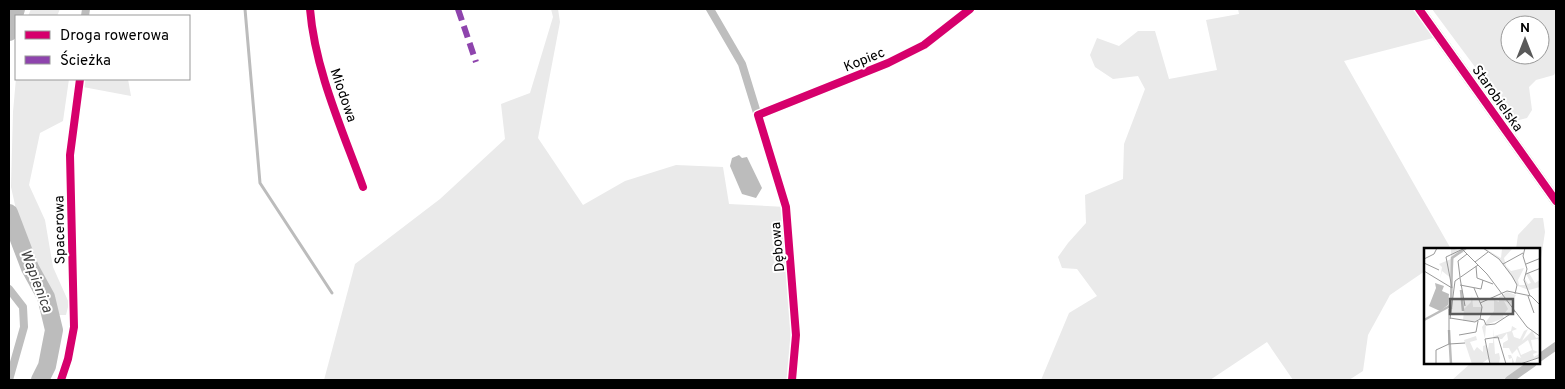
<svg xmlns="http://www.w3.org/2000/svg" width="1565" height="389" font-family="Overpass,sans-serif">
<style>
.green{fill:#eaeaea;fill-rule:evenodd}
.water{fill:#bcbcbc}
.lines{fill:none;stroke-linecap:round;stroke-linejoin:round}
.stream{stroke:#bcbcbc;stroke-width:3}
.river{stroke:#bcbcbc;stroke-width:18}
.street{stroke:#bebebe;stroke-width:8}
.secondary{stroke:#c1c1c1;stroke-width:11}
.quiet{stroke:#8e44ad;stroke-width:6;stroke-dasharray:12 6;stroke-linecap:butt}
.cycleway-casing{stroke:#fff;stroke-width:11}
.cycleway{stroke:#d6006c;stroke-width:8}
.labels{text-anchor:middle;stroke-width:4;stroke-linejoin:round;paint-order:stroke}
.street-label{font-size:14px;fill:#000;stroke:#fff}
.water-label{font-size:15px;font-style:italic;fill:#404040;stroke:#fff}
.inset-river{fill:none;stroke:#bcbcbc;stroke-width:2.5}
.inset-road{fill:none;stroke:#999;stroke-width:1}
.view{fill:#595959;fill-opacity:0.15;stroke:#595959;stroke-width:2.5}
.inset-edge{fill:none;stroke:#000;stroke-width:2.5}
</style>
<rect width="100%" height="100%" fill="#fff"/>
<path class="green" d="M31,9H60L57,16H28Z
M551,9H558L560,22L538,138L583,205L625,181L676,165L723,167L729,204L786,207L796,335L792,380H324L355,264L440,199L505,139L501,104L530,93L553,17Z
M1238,9H1412L1433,38L1344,61L1451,249H1425V271L1390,295L1368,335L1363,371L1349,380H1293L1267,342L1210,380H1041L1069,313L1097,296L1077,269L1062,268L1058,257L1068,243L1086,223L1085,195L1123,179L1124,144L1145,89L1138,76L1113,79L1095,67L1090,55L1097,38L1119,46L1138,31H1155L1169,79L1217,70L1206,20L1239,14Z
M1432,9H1556V71L1554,75L1536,80L1529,87L1532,110L1527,118L1515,121ZM1510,25H1540V55H1510Z
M16,78L69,79L63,121L40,133L29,185L45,220L53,267L69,303L66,315H56L51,297L21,232L11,187L13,112Z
M84,79H128L131,96L83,87Z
M1534,218H1543L1545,232L1539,272V249H1516L1518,235Z
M1471,363H1529L1509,380H1452Z"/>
<path class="water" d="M739,155L742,158L747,157L762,188L756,198L742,194L730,166L732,158Z"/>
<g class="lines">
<path class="stream" d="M245,9L260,183L332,293"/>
<path class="river" d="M9,32L16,9
M9,213L30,268L46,297L54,330L47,366L40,380"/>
<path class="street" d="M310,9C315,70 342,129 363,187
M710,9L742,64L786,207L796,335L792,380
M85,16L86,9
M758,115L888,63L924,45L970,9
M9,289L23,307L24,327L9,380
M1539,358L1556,346
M61,380L68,359L74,327L70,155L80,79
M1509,380L1533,363"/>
<path class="secondary" d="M1419,9L1556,201"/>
<path class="quiet" d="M458,9L476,62"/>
<g class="cycleway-casing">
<path id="cycleway" d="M310,9C315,70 342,129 363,187
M1419,9L1556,201
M61,380L68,359L74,327L70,155L80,79
M792,380L796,335L786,207L758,115L888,63L924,45L970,9"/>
</g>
<use href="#cycleway" class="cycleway"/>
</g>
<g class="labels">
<g class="street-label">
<text transform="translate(864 59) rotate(-22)" y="5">Kopiec</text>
<text transform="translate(344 95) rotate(71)" y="5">Miodowa</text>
<text transform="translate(1498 98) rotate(55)" y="5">Starobielska</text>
<text transform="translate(59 230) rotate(-91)" y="5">Spacerowa</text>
<text transform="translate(777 247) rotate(-95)" y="5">Dębowa</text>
</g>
<g class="water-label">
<text transform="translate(37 281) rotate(69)" y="5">Wapienica</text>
</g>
</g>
<g transform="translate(1424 248)">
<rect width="116" height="116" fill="#fff"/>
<path d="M27,0L40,4L30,9L28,31L18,23L16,31L18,19L15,16L27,11ZM60,0L77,10L78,1L101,0L88,1L80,10L82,18L87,23L100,20L94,32L95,37H101V31L104,36L107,35L102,26L105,25L111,35L116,32V39L105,42L94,38L76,12ZM83,44L92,47L87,56L80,53L84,61L79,67L80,70L62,77L61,91L58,79L70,63V52L75,54V49ZM48,47L49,59H58L54,73H39L40,61L47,54ZM88,78L93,81L88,83L90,89L96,91L100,83L104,81L98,93L108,83L112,90L116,89V95L114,91L107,92L109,102L114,104L109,106L110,109L115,106L116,109L94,116H88V110L85,111L84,107H87L91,116L93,108L97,110L93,101L88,106L85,100H79V95L84,92L83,85L78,91H70L71,106L75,105L76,110L75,116H66L64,111L57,116H48L40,92L52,88L53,92L46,94L50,103L53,99L59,104V98L62,97L64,102L65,95H69L70,80V88L87,83ZM104,92L108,102L97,107L94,99Z" fill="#eaeaea" fill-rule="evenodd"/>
<path d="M11,35L20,38L18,43L25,46L24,57L16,63L5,58L12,40Z" fill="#bcbcbc"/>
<path class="inset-river" d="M37,42L39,63M27,61L28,10L42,0M0,72L26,58M25,82L27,116"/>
<path class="inset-road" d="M37,0L63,26L103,79L117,89M59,0L75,11L88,28L93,37L91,46M101,0L99,8L103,21L100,32L106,48M0,11L10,6L13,0M51,14L64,4M0,15L15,22M79,16L99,5M102,16L117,10M52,18L53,30L69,36M0,23L28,40L22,9L41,0M102,26L117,20M36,29L34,13L43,6M36,30L41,58M36,37L57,41L59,32M50,40L58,59L56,71M104,48L110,65M56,55L83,43L107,48L117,58M26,70L51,74L56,71M26,71L31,33L54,17M56,71L60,72L62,77L71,76L91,63M35,87L52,84L54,73M25,96V61M25,96L41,95M12,116V102L25,96M66,116L61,91L74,89L82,116M96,116L117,109"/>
<path class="view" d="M26,51H89V66H26Z"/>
<rect width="116" height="116" class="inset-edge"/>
</g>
<rect width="1565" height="389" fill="none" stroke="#000000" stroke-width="20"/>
<rect x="15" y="15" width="175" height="65" fill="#ffffff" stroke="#999999"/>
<rect x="25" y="31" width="25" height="8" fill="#d6006c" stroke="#999999"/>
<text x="60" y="40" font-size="15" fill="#000000">Droga rowerowa</text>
<rect x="25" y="56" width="25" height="8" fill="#8e44ad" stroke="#999999"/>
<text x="60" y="65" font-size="15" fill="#000000">Ścieżka</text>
<g transform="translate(1525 40)"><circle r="24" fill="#ffffff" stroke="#999999"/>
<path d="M0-4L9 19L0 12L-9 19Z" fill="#595959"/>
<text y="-8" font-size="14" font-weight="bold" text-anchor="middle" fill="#000000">N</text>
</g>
</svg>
